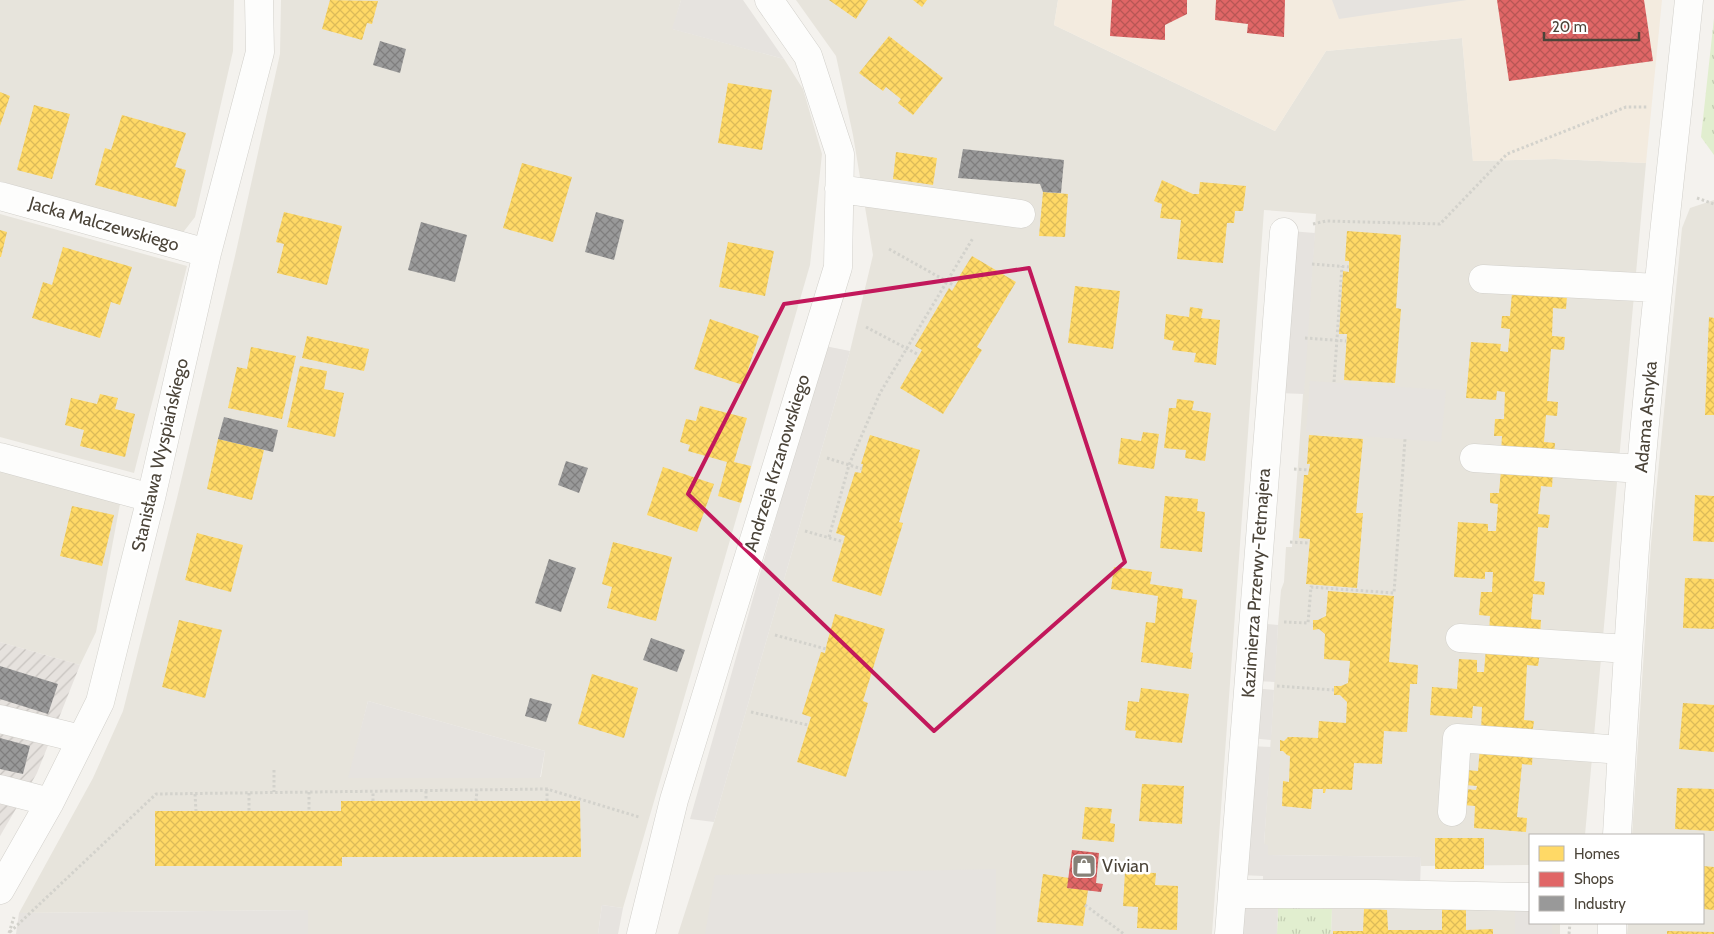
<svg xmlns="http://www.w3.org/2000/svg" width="1714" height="934" font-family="Cabin,sans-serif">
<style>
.residential{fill:#e7e4dc;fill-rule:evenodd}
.commercial{fill:#f3ebdf}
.industrial{fill:url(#industrial-furrows)}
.grass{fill:url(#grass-tufts)}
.parking{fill:#e6e3df}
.homes{fill:url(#homes-cross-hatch)}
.shops{fill:url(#shops-cross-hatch)}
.industry{fill:url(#industry-cross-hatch)}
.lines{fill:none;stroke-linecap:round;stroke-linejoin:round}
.minor-casing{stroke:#d2d0cb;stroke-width:29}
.path{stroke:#d3d2cc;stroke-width:3;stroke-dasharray:2.5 2.5;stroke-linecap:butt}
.minor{stroke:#fdfdfc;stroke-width:28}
.marked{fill:none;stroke:#c2185b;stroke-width:4;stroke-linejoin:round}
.labels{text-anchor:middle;stroke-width:5;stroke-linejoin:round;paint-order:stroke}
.street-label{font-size:18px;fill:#4b4439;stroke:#fff}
.poi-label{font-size:18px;fill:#4b4439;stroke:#fff;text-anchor:start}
</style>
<defs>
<pattern id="industrial-furrows" width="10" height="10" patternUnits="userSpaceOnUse" patternTransform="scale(1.25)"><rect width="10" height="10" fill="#e6e2de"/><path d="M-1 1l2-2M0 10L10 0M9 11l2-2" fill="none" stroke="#c7c3bf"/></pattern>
<pattern id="grass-tufts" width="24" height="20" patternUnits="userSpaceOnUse" patternTransform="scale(1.25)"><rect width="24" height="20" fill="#e1eecf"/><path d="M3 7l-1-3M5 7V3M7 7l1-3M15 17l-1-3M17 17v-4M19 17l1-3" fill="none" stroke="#c3cdb2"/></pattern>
<pattern id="homes-cross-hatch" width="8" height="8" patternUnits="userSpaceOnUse" patternTransform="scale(1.25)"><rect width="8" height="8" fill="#ffd966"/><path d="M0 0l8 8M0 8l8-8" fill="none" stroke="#dcbb59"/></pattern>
<pattern id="shops-cross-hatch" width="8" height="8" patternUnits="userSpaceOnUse" patternTransform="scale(1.25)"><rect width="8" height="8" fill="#e06666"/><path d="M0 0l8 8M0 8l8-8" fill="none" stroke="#b85655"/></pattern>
<pattern id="industry-cross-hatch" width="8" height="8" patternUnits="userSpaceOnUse" patternTransform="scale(1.25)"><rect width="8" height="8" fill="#999"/><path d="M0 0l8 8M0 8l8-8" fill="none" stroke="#7f7e7e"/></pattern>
</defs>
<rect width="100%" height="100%" fill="#f4f2ee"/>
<path class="residential" d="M0,0H234L233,51L195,217L181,235L0,181Z
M281,0H681L673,29L784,59L803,89L822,154L810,265L623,908L602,905L598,934H308V910L19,913L93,778L123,711L177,498L235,256L280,54ZM368,701L545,751L541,777L349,778Z
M796,0H1058L1054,25L1275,131L1326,51L1462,38L1473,161L1555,159L1646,163L1585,835H1530V865L1421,866V857L1268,855L1264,845L1278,625L1281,590L1284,582L1286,547H1292L1316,214L1264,210L1212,934H678L714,822L850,351L873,255L853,135L836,56Z
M1714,200V934H1627L1628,923H1703V835H1632L1651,544L1682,228L1690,208Z
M0,214L187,266L134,473L0,437Z
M0,471L120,504L96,632L80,665L0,642Z
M1530,905V923H1560V934H1331L1332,909L1278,908Z"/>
<path class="commercial" d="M1058,0H1662L1646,163L1555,159L1473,161L1462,38L1326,51L1275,131L1054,25Z"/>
<path class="industrial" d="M0,642L80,665L37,773L0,836Z"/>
<path class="grass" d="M1714,18V155L1701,137Z
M1278,908L1332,909L1331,934H1277Z"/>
<path class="parking" d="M681,0H743L784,59L672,29Z
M1332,0H1467L1339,19Z
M1290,231L1315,233L1304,394L1278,393Z
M825,346L850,351L714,822L690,819Z
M1310,381L1446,390L1441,442L1306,432Z
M1258,623L1278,625L1275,682L1254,681Z
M1253,688L1274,690L1271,740L1250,738Z
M368,701L545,751L540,778H348Z
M1249,746L1271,747L1264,844L1268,845V855L1421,857L1420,887L1263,883V876L1240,875Z
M996,869V934H705L715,875Z
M1241,903L1278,908L1277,934H1238Z
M602,905L623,908L618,934H598Z
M1515,905H1530V923H1552V934H1515Z
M308,910V934H16L19,913Z"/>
<path class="homes" d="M330,0L378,1L372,24L367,23L362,40L322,29Z
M829,0H868L856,19Z
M913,0H927L922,7Z
M889,36L943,78L913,115L898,103L901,99L886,87L883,91L859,73Z
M728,83L772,90L762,150L718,143Z
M0,92L10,96L0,126Z
M34,105L70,114L52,179L17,170Z
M122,115L186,133L175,167L186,170L176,207L95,185L105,148L111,150Z
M896,152L937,158L933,185L893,179Z
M522,163L572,177L553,242L503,228Z
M1162,180L1193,194H1199L1200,182L1246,186L1243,211H1235L1234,223H1227L1223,263L1177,259L1181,220L1160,218L1162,204L1154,201Z
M1043,192L1068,194L1065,237L1039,236Z
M284,212L342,226L327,285L277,273L284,244L276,242Z
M0,230L7,232L1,257H0Z
M1347,231L1401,235L1396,308L1401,309L1395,383L1344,380L1347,334H1339L1343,271L1349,272V261H1345Z
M728,242L774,251L765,296L719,287Z
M63,247L132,267L120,305L111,302L100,338L32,318L43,282L52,285Z
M972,256L1016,282L977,347L982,350L943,414L900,388L922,350L915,346L949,288L952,291L958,281L957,280Z
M1075,286L1120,291L1113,349L1068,343Z
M1512,293L1567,296L1566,309L1553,308L1552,336L1565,337L1564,350L1551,349L1547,401L1558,402L1557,416L1546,415L1544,442L1555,443L1554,456L1501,452L1502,436H1494L1495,419H1504L1505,392L1497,391L1496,400L1466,398L1471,342L1501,344L1500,351L1508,352L1510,329L1501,328L1502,316H1510Z
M1190,307L1203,309L1201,318L1220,320L1216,365L1194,362L1196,353L1172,350L1174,341L1164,339L1166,314L1189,317Z
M1709,317L1714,318V415H1705Z
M710,319L759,336L743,385L694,369Z
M307,336L369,349L364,371L302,358Z
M251,347L296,356L282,419L228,408L237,367L247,369Z
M300,366L327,371L324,389L344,393L335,437L287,427Z
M100,394L118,398L115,409L135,414L125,457L80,446L84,430L65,425L71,398L97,404Z
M1177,399L1194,401L1192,410L1211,413L1205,461L1185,458L1186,450L1164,448L1169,408H1176Z
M700,406L747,418L734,462L751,466L741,503L718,496L727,462L688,451L690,445L680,442L686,419L696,421Z
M1143,432L1159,434L1154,469L1118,464L1121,438L1141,441Z
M870,435L920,450L899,522L903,523L881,596L832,581L845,536L836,533L855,472L861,473L863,464H861Z
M1309,435L1363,439L1356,513H1363L1357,588L1306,584L1310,539L1299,538L1304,475H1308L1310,464H1307Z
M218,439L264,450L252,500L207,489Z
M663,467L714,484L697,532L647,515Z
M1501,470L1553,473L1552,487L1541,486L1538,514L1550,515L1548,528L1538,527L1534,581L1545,582L1544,595L1533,594L1531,619L1541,620L1540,636L1489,632L1490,616L1479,615L1481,592H1492L1493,572H1485V579L1454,577L1458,522L1488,524V531H1496L1498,504L1490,503V493H1499Z
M1695,495L1714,496V542L1693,541Z
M1165,496L1198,499L1197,511L1205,512L1202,552L1160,548Z
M72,506L114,515L102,566L60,556Z
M197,533L243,545L231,592L185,580Z
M613,542L672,557L656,621L607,608L612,587L602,584Z
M1114,567L1152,572L1150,584L1183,589L1182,598L1197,600L1190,652L1193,653L1191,669L1141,662L1146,622L1155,623L1158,596L1111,589Z
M1685,578L1714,579V629L1683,628Z
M1328,591L1394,596L1389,662L1418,665L1417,684H1410L1407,732L1384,731L1382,764L1354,763L1352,790L1326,789L1325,793H1323V789H1313L1311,809L1282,806L1283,781L1289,782L1290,756L1287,755L1283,751H1280V740L1284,741L1288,737H1293L1318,738L1319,721L1346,723L1347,702L1340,695H1334V686H1341L1348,683L1350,661L1324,659L1325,634L1319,629L1313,630V620H1318L1326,616Z
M835,614L885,629L863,701L868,703L846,777L797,762L811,717L802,714L821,652L825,653L827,643Z
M179,620L222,630L205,698L162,687Z
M1486,648L1540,652L1538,666L1527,665L1524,720L1534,721L1532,735L1481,731L1482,707L1473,706L1472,718L1430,715L1432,687L1457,689L1459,659L1477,660V672H1484Z
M592,674L638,688L624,738L578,724Z
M1141,688L1189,694L1182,743L1135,738L1136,731L1125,730L1128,701L1139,702Z
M1683,703L1714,705V752L1679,749Z
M1480,747L1533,751L1532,765L1522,764L1517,817L1527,818L1526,832L1474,828L1475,806L1463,805L1465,789L1476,790L1477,786L1465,785L1466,770L1478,771Z
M1142,784L1184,786L1182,824L1139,821Z
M1677,788L1714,789V831L1675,829Z
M341,801H580L581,857H342V866H155V811H341Z
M1085,807L1112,809L1110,823L1115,824L1114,842L1082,839Z
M1435,838H1484V869H1435Z
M1703,866L1714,867V910L1703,909Z
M1125,872L1156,873L1155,885L1178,886L1177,930L1137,928L1138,907L1123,906Z
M1043,874L1069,878L1067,888L1088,890L1083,926L1037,922Z
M1364,909L1387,910L1388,930H1442V909L1466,910V930L1493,929V934H1333V931H1363Z
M1667,931L1714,932V934H1667Z"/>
<path class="shops" d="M1112,0H1187V14L1165,25V40L1110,36Z
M1216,0H1285L1284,37L1247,33L1248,24L1215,20Z
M1497,0H1644L1653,61L1509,81Z
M1072,850L1099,853L1096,883L1103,884L1101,892L1067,888Z"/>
<path class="industry" d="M380,41L406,49L400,73L373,65Z
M963,149L1064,160L1061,193L1043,192L1040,184L958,178Z
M596,212L624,220L614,260L585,252Z
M421,222L467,235L455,282L408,270Z
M224,417L278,430L273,452L218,439Z
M566,461L588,468L579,493L558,485Z
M549,559L576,568L561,612L535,603Z
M651,638L685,650L677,672L643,660Z
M0,666L58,684L48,714L0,699Z
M530,698L552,704L546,722L525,716Z
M0,738L30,746L23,774L0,769Z"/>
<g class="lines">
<g class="minor-casing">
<path id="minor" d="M839,189L1021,214
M0,196L207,253
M1483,279L1658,288
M0,457L151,498
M1474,458L1641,469
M1460,638L1628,649
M0,719L81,739
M0,789L50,802
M1452,812L1457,738L1622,750
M1617,835C1624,713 1631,591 1641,469C1654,313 1673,156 1689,0
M0,890L50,802L100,702L151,498L207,253L260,52L259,0
M1232,894H1376L1530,897
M641,934L674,800L838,267L840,154L808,56L769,0
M1229,934L1284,232
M1612,934V923"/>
</g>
<path class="path" d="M1697,198L1714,204
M1313,224L1326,221L1440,224L1507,154L1626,107H1648
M889,249L955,286
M1312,264L1349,267
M866,327L919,355
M1305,338L1346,341
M1334,382L1342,266
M827,458L862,469
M1294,469L1309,470
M805,531L844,542
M829,537L849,465L880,393L973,238
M1290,542L1309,543
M1284,622L1308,623L1311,587L1394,593L1405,439
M775,635L826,649
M1277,686L1334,690
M751,712L808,725
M274,770V792
M426,791V801
M309,792V811
M249,793V811
M195,794L196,811
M373,801V791
M476,801L477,790
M547,801V789
M1085,905L1124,934
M10,932L156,794L547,789L639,817
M9,933L14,917
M1569,934L1570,923"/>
<use href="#minor" class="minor"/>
</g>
<path class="marked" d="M1029,268L1125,562L934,731L688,494L784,304Z"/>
<defs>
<g id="shop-square" transform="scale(1.25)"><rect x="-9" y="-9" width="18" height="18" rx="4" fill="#868178" stroke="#fff"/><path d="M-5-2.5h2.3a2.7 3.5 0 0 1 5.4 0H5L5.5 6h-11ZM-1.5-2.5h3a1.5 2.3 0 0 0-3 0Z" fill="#fff"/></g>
</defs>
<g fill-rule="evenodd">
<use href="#shop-square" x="1084" y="866"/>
</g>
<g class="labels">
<g class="street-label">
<text transform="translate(104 224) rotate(16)" y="6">Jacka Malczewskiego</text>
<text transform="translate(1646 417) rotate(-85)" y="6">Adama Asnyka</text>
<text transform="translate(160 455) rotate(-77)" y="6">Stanisława Wyspiańskiego</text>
<text transform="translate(777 463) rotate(-73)" y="6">Andrzeja Krzanowskiego</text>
<text transform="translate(1256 583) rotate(-86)" y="6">Kazimierza Przerwy-Tetmajera</text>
</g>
<g class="poi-label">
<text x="1102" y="872">Vivian</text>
</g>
</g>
<rect x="1529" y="834" width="175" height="90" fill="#ffffff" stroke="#b7b4b0"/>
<rect x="1539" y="846" width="25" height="15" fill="#ffd966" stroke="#b7b4b0"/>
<text x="1574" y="859" font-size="15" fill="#4b4439">Homes</text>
<rect x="1539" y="872" width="25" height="15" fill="#e06666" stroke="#b7b4b0"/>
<text x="1574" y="884" font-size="15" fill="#4b4439">Shops</text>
<rect x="1539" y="896" width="25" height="15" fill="#999999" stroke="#b7b4b0"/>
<text x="1574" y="909" font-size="15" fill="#4b4439">Industry</text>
<path d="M1544 32v8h95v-8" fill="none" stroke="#4b4439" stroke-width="2.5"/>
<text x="1552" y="32" font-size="15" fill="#4b4439" stroke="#ffffff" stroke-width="4" paint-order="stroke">20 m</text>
</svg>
